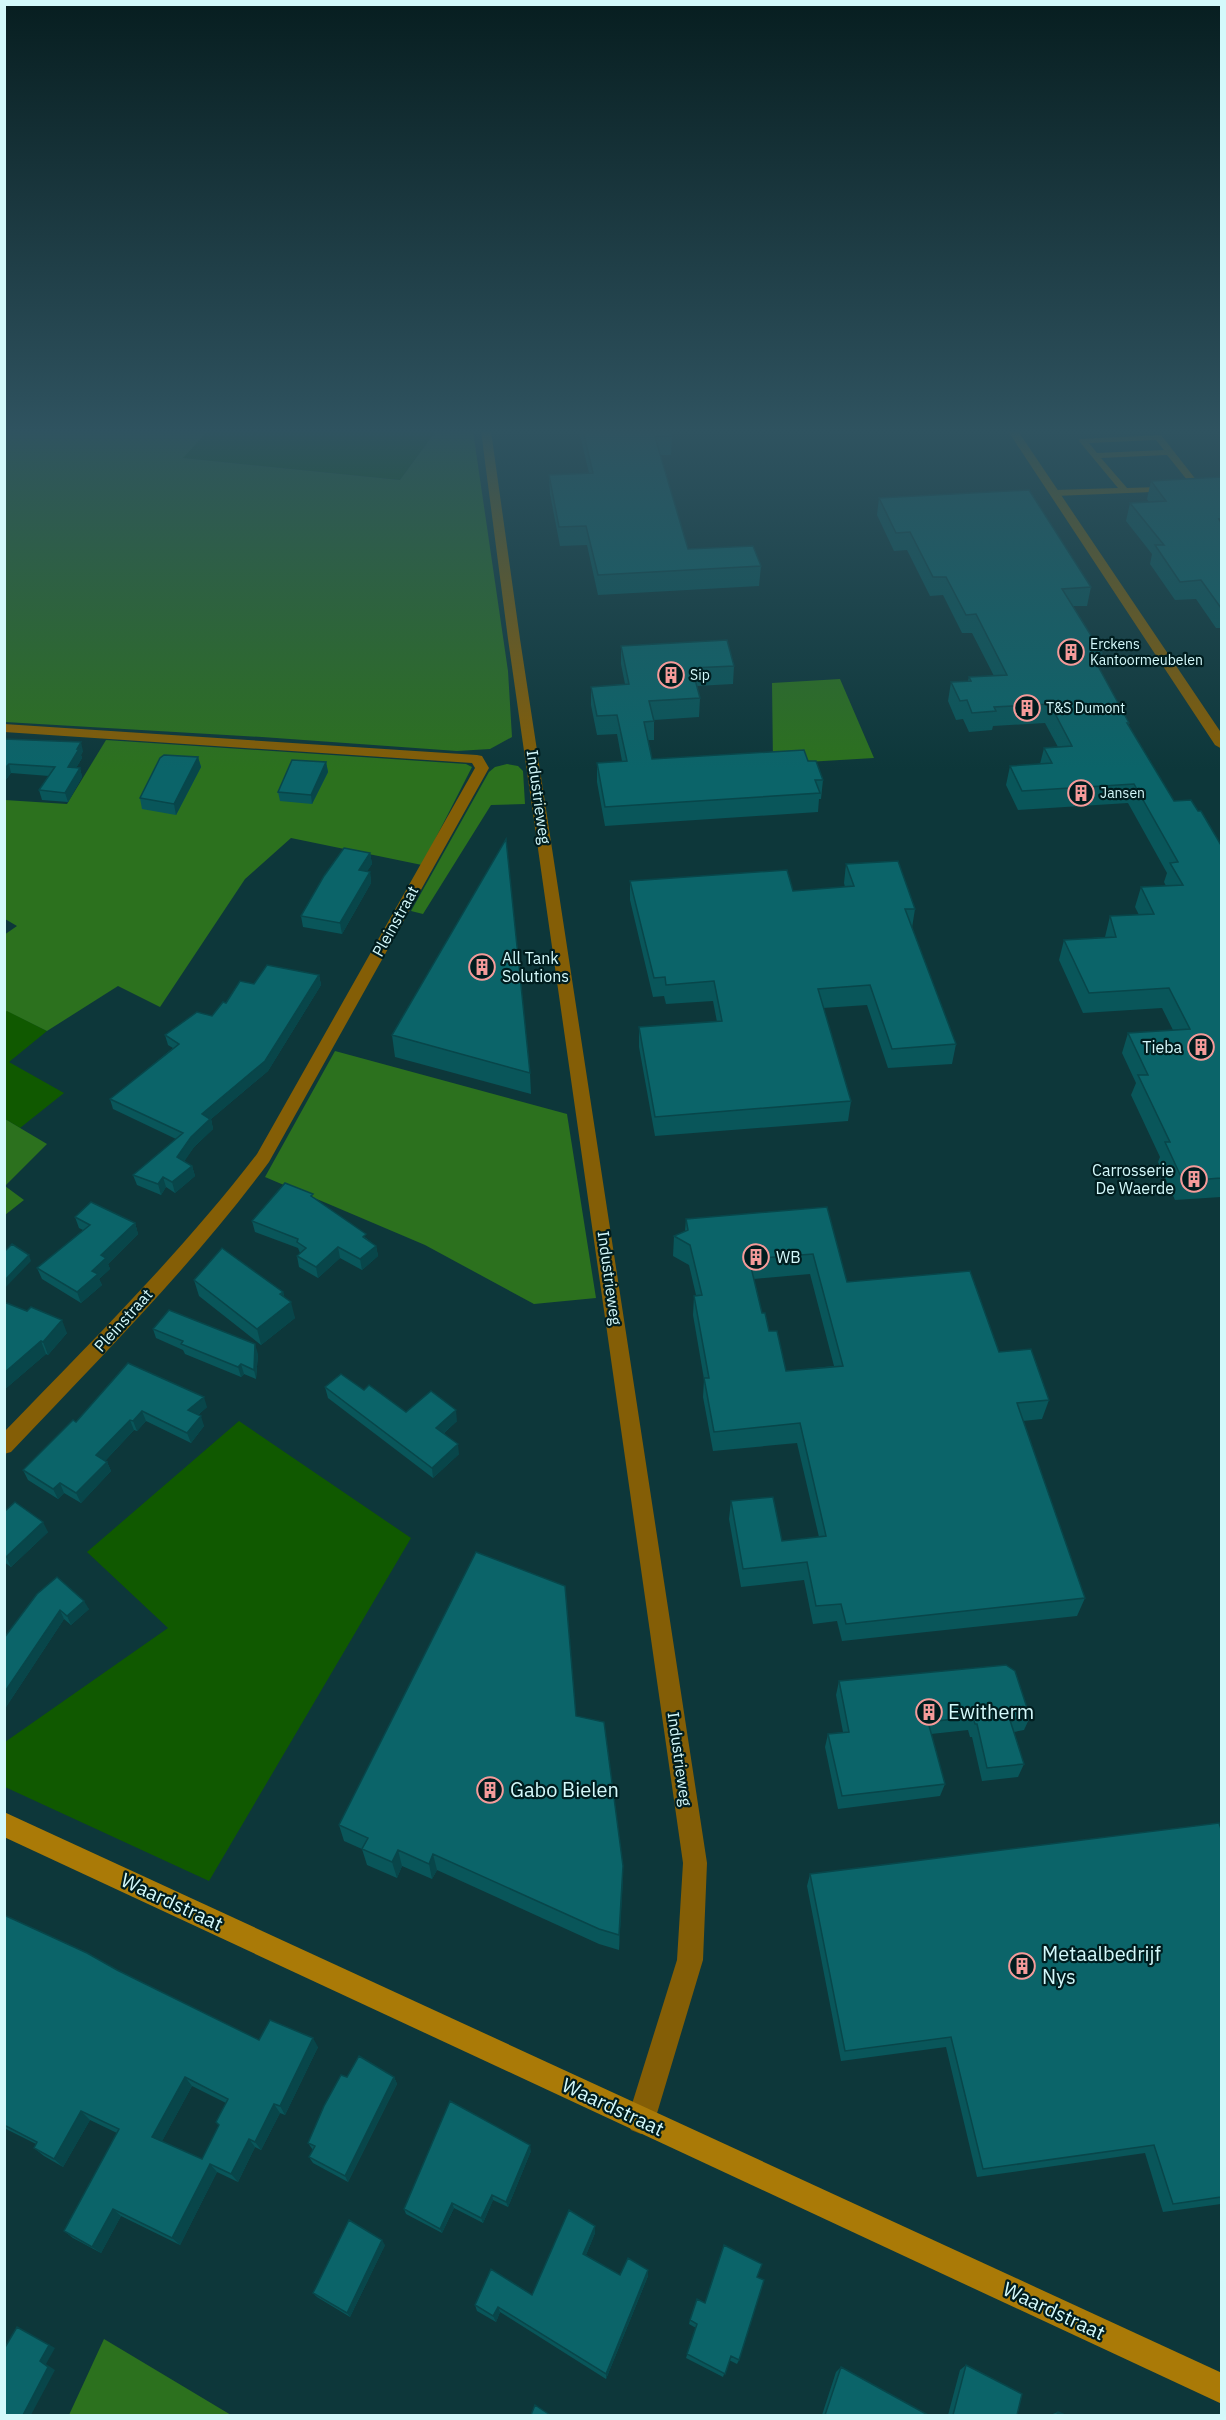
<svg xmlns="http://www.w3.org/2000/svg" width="1226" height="2420" font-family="'IBM Plex Sans',sans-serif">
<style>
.green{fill:#105900}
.forest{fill:#2c711e}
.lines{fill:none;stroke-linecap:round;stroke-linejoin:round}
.lane{fill:#845e06;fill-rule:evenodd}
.street{fill:#845e06;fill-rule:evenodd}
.secondary{fill:#aa7a07;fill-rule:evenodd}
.wall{fill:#09565a;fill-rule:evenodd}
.shaded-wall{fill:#08464a}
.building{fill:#0b6469;stroke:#08464a;stroke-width:1.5;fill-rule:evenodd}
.labels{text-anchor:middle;stroke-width:4.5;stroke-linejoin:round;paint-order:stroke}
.far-poi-label{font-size:14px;fill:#d4f9fb;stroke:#001d1f;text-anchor:start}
.street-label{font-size:16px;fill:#d4f9fb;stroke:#001d1f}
.poi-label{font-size:16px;fill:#d4f9fb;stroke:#001d1f;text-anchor:start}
.near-poi-label{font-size:20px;fill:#d4f9fb;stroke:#001d1f;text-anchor:start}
.near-street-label{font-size:20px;fill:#d4f9fb;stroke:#001d1f}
</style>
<rect width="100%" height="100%" fill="#0d373a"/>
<path class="green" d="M207,431H436L400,480L182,458Z
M6,1010L47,1031L9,1062L64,1093L20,1128L5,1119L4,1012Z
M239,1421L411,1538L209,1881L5,1787V1742L168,1628L87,1552Z"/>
<path class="forest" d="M4,431H208L183,458L400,480L436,431H473L508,671L512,737L490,749L457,751L262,737L5,722Z
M840,679L874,758L773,764L772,683Z
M106,740L466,764L472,767L422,865L291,838L245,879L160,1007L118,986L47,1031L7,1011L5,1012L4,935L17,926L5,919V800L67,804Z
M507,764L518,766L523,771L525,804L491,805L423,914L411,911L489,772L495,767Z
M335,1051L567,1114L596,1298L534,1304L425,1245L265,1177Z
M5,1119L47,1144L5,1186L24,1200L5,1215Z
M104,2339L231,2415H69Z"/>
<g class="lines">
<path class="lane" d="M1161,435L1201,486V490L1055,496L1051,493L1055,490L1118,488L1079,441L1080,439ZM1156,440L1164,450L1097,453L1089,443ZM1167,455L1192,486L1127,488L1101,458Z"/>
<path class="street" d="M481,431H491L520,639L707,1863L703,1960L655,2120L651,2130L641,2134L631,2130L627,2120L677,1960L683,1863L508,639Z
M1008,431H1018L1222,734V749L1215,745Z
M4,724L477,755L482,756L489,768L269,1162C192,1266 100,1358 11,1452L4,1454V1432C91,1342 181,1253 257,1154L475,768L472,763L4,732Z"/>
<path class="secondary" d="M4,1812L1222,2373V2404L4,1837Z"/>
</g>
<path class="wall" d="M579,431H670L672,436L671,455H660L688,549L761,566L759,586L598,595L587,545L560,546L550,494L549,475L589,473Z
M829,431H885L830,433Z
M1221,477V628H1216L1196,599L1175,600L1150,564L1152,554L1126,521L1130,503L1149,502L1147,499L1151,481Z
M879,498L1091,587L1087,606H1073L1102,653L1098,667L1129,723L1128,726L1174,801L1221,845V1197L1175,1200L1158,1162L1160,1157L1131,1095L1136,1083L1122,1053L1128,1033L1173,1030L1162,1008L1083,1013L1059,960L1064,940L1105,937L1110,916L1139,915L1135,907L1141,887L1166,886L1164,882L1167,873L1128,803L1018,810L1006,785L1010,766L1040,764L1044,748L1058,747L1045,723L993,726L992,730L969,732L963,719L956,720L948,701L951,682L968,681L969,677L994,676L972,633H962L943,595L930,596L907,550L894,551L877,515Z
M621,646L734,666L733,684L697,686L700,698L699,717L654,720V740H648L652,759L808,761L823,780L821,799H819L818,812L605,826L597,782V763L622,761L617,734L597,735L591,705V687L625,684L621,664Z
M4,739L83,751L81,755L82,758L76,768H80L82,777L68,802L42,800L39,790L49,776L11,773L4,782Z
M198,757L201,767L176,815L142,809L140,798Z
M326,762L328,772L312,804L280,801L278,792Z
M370,853L372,864L367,871L370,872L371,883L342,934L303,927L301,916Z
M846,864L915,909L912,928L956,1044L952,1064L888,1068L867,1005L823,1008L851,1101L848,1121L655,1136L639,1047V1027L717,1022L713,1001L666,1004L664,996L653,997L630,900V881L793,891L845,887L844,883Z
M319,975L321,985L268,1071L211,1119L213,1129L194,1147L184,1161L192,1166L195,1176L175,1193L166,1187L161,1195L137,1185L133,1175L176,1139L113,1109L110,1099L173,1048L168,1045L165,1035L212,1016L226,1003L254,984Z
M392,1035L530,1073L531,1094L395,1057Z
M314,1197L376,1246L378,1256L362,1270L340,1258L318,1278L299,1267L297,1256L300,1253L298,1248L255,1232L252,1221Z
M827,1207L847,1282L999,1352L1049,1400L1042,1419L1023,1421L1085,1598L1077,1616L842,1641L837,1621L813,1624L804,1580L741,1587L729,1519L731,1501L782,1541L819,1537L797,1443L713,1451L703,1397L704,1379L693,1315L694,1296L696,1295L689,1265L673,1256L674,1236L685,1231L686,1219ZM810,1274L834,1366L786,1371L762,1313L754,1279Z
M75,1217L135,1223L138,1234L108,1264L110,1269L99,1279L102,1285L81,1303L42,1279L37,1268L83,1230L79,1228Z
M194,1280L283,1292L284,1296L295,1318L261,1345L199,1296Z
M4,1302L67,1333L48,1355L46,1354L4,1390Z
M153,1329L258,1354L256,1379L244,1374L241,1377L185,1354L183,1350L156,1338Z
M128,1363L207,1407L198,1415L204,1426L191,1443L146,1421L137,1431L134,1430L105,1461L107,1462L111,1471L81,1503L64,1493L58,1499L28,1480L23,1470L76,1422Z
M325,1387L364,1390L406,1412L457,1421L444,1433L459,1454L433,1478L328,1398Z
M4,1512L48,1532L11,1567L4,1562Z
M37,1594L89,1609L71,1625L64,1619L6,1707L4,1706V1638Z
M839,1681L1030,1717L1024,1730L1014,1732L1024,1764L1018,1777L982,1781L972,1737H970L968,1730L931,1734L945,1784L940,1796L838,1809L825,1747L828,1734L843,1732L836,1695Z
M576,1716L623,1866L619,1950L599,1944L437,1870L432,1879L402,1866L397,1878L367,1865L362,1849L344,1841L339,1825Z
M1221,1829V2204L1163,2212L1145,2153L977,2177L946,2047L841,2061L807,1886L810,1874Z
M4,1915L259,2040L318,2047L285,2115L280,2113L261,2150L255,2147L238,2182L217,2172L180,2245L121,2216L101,2253L73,2238L64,2231L117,2133L90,2120L63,2167L44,2156L34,2148L36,2144L4,2128ZM192,2086L226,2103L216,2122L219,2126L202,2159L162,2141Z
M347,2077H394L397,2084L348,2182L313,2163L309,2157L313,2150L308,2143Z
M531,2151L508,2207L493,2200L483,2223L454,2208L442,2233L406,2214L404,2209Z
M595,2226V2233L586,2255L620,2275L648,2270V2276L606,2379L500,2312L496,2322L477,2311L475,2305L532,2295Z
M385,2245L350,2317L317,2297L313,2293Z
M757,2277L739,2360L737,2364L729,2360L723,2377L686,2358L696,2328L689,2324L690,2320L705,2303Z
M966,2365L1017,2415H948L960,2370Z
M841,2367L928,2415H822L836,2372Z
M1058,2412L1065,2415H1050Z"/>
<path class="shaded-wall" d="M1102,653L1097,672L1092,655Z
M81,742L83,751L81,755L82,758L71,776L68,767Z
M198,757L201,767L176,815L174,804Z
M326,762L328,772L312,804L311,795Z
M9,764L11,773L4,782V769Z
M80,768L82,777L68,802L65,793Z
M370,853L372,864L361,881L359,870Z
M370,872L371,883L342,934L340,923Z
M319,975L321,985L268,1071L211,1119L213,1129L194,1147L180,1168L177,1157L202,1114Z
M192,1166L195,1176L175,1193L172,1182Z
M163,1177L166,1187L161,1195L158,1184Z
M135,1223L138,1234L108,1264L110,1269L99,1279L102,1285L81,1303L77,1292L101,1255Z
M376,1246L378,1256L362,1270L360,1259Z
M338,1247L340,1258L318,1278L316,1267Z
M29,1255L31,1261L4,1289V1281Z
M283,1292L286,1306L291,1302L295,1318L261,1345L257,1329Z
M62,1320L67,1333L48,1355L43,1342Z
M41,1341L46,1354L4,1390V1373Z
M255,1344L258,1354L256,1379L254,1370Z
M241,1364L244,1374L241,1377L238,1367Z
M204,1397L207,1407L192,1420L188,1410Z
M456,1410L457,1421L438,1438L436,1428Z
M142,1411L146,1421L137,1431L133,1421Z
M201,1416L204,1426L191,1443L187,1433Z
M130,1420L134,1430L101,1465L96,1455Z
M458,1444L459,1454L433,1478L432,1468Z
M107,1462L111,1471L81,1503L76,1493Z
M60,1483L64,1493L58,1499L53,1489Z
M43,1522L48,1532L11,1567L6,1557Z
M84,1601L89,1609L71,1625L67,1616Z
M60,1610L64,1619L6,1707L4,1705V1693Z
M398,1850L402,1866L397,1878L392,1862Z
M433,1854L437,1870L432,1879L429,1864Z
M623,1866V1882L619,1950V1935Z
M313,2038L318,2047L285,2115L280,2106Z
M185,2077L192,2086L160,2145L152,2137Z
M394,2077L397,2084L348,2182L345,2176Z
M274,2104L280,2113L261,2150L255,2142Z
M81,2111L90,2120L63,2167L54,2159Z
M249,2139L255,2147L238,2182L231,2174Z
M530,2145L531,2151L508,2207L506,2202Z
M210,2164L217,2172L180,2245L172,2238Z
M492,2195L493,2200L483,2223L481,2218Z
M452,2203L454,2208L442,2233L440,2229Z
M113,2209L121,2216L101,2253L92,2247Z
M595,2226V2233L584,2260L583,2254Z
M382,2240L385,2245L350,2317L347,2313Z
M648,2270V2276L606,2379V2374Z
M498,2307L500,2312L496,2322L493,2316Z
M17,2327L55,2348L46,2364L55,2370L31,2415H23L40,2361Z"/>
<path class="building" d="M583,431H670L672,436L655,437L688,549L753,546L761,566L598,575L586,526L559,527L549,475L593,473Z
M1221,477V519H1219L1221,523V608L1201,580L1180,582L1155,545H1164L1130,503L1166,501L1151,481Z
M1029,490L1091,587L1062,589L1102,653L1092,655L1129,723H1127L1174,801L1191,800L1198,811H1201L1221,845V1178L1183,1181L1165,1142H1170L1138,1075H1148L1128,1033L1190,1029L1169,988L1089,993L1064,940L1116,937L1110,916L1154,914L1141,887L1183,885L1170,863L1178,862L1134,784L1022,791L1010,766L1052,763L1044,748L1072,746L1050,704L994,707L996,711L972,713L967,700L960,701L951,682L971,681L969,677L1007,675L976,614L966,615L946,577H933L910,532L896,533L879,498Z
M727,640L734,666L692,668L700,698L649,701L654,721L644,722L652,759L804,750L808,761H816L823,780H815L820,793L605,807L597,763L627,761L617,715L597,716L591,687L629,684L621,646Z
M4,739L81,742L77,749H79L68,767L80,768L65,793L39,790L55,767L9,764L4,769Z
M164,755L198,757L174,804L140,798L160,758Z
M292,760L326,762L311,795L278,792Z
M506,839L530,1073L392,1035Z
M344,848L370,853L359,870L370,872L340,923L301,916L324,876Z
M898,861L915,909H905L956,1044L892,1049L870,985L818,989L851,1101L655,1117L639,1027L722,1021L714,981L666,985L665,977L654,978L630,881L787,870L793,891L854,886L846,864Z
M267,965L319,975L265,1061L202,1114L210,1119L191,1137L177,1157L192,1166L172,1182L163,1177L158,1184L133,1175L183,1133L110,1099L179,1044L165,1035L197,1012L212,1016L223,1002L226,1003L240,981L254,984Z
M285,1183L313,1194L311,1196L366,1234L363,1237L376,1246L360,1259L338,1247L316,1267L297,1256L306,1248L297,1242L298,1239L252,1221Z
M91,1202L135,1223L101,1255L106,1258L92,1271L98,1274L77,1292L37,1268L90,1225L75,1217Z
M827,1207L847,1282L970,1271L999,1352L1031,1349L1049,1400L1017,1403L1085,1598L846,1624L841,1604L816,1606L807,1562L743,1569L731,1501L773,1497L782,1541L826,1536L800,1423L714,1432L704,1378H709L694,1296L702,1295L690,1245L674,1236L688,1230L686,1219ZM813,1254L843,1366L786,1371L777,1331H769L765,1313H762L749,1259Z
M12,1244L29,1255L4,1281V1252Z
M222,1248L283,1292L280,1294L291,1302L257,1329L194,1280Z
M4,1302L27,1311L31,1307L62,1320L43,1342L41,1341L4,1373Z
M169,1310L255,1344L254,1370L241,1364L238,1367L181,1344L183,1341L153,1329Z
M128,1363L204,1397L188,1410L201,1416L187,1433L142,1411L133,1421L130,1420L96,1455L107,1462L76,1493L60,1483L53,1489L23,1470L73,1420L76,1422Z
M341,1374L364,1390L369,1385L406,1412L431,1391L456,1410L436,1428L458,1444L432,1468L325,1387Z
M15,1502L43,1522L6,1557L4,1556V1512Z
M476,1552L565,1586L576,1716L604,1722L623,1866L619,1935L599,1929L433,1854L429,1864L398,1850L392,1862L362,1849L368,1838L339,1825Z
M57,1577L84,1601L67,1616L60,1610L4,1693V1638L37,1594Z
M1006,1665L1015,1671L1030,1717L1010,1720L1024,1764L987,1768L977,1724H975L973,1717L928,1722L945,1784L842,1796L828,1734L849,1732L839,1681Z
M1219,1823L1221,1829V2197L1173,2204L1154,2145L983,2169L951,2037L845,2051L810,1874Z
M4,1915L87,1953L117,1970L259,2040L270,2020L313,2038L280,2106L274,2104L255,2142L249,2139L231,2174L210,2164L172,2238L113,2209L92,2247L64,2231L119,2129L81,2111L54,2159L34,2148L37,2142L4,2125ZM185,2077L228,2099L216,2122L219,2125L202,2159L152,2137Z
M359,2056L394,2077L345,2176L309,2157L315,2146L308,2143L324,2106L341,2075L347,2077Z
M450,2101L530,2145L506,2202L492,2195L481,2218L452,2203L440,2229L404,2209Z
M569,2210L595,2226L583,2254L620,2275L628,2258L648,2270L606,2374L498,2307L493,2316L475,2305L491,2269L532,2295Z
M349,2220L382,2240L347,2313L313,2293Z
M724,2245L762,2264L757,2277L764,2280L739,2360L731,2356L725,2374L687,2354L697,2324L690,2320L697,2299L705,2303Z
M17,2327L49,2345L40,2361L48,2367L23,2415H4V2349Z
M966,2365L1022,2394L1017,2415H953Z
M841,2367L928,2415H825Z
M535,2405L550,2415H531Z
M1058,2412L1065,2415H1057Z"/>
<linearGradient id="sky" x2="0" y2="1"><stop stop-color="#071e20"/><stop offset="0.56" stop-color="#2f5360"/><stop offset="1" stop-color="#2f5360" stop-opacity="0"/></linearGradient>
<rect width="1226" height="770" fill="url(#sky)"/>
<defs>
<g id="building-ring" transform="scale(1.35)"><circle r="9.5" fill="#001d1f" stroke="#f59b9a" stroke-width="1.5"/><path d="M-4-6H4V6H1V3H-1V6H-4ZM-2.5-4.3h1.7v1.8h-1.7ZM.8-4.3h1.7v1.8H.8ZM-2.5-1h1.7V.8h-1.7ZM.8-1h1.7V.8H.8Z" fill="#f59b9a"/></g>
</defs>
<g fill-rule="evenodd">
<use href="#building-ring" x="1071" y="652"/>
<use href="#building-ring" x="671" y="675"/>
<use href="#building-ring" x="1027" y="708"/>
<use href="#building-ring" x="1081" y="793"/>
<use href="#building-ring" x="482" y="967"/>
<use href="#building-ring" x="1201" y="1047"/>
<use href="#building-ring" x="1194" y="1179"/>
<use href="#building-ring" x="756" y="1257"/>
<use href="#building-ring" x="929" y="1712"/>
<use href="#building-ring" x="490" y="1790"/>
<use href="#building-ring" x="1022" y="1966"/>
</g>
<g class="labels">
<g class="far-poi-label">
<text x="1090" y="649">Erckens<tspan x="1090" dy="16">Kantoormeubelen</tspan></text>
<text x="690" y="680">Sip</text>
<text x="1046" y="713">T&amp;S Dumont</text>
<text x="1100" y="798">Jansen</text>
</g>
<g class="street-label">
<text transform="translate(539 797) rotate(82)" y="6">Industrieweg</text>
<text transform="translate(395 921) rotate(-61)" y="6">Pleinstraat</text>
<text transform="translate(610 1278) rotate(82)" y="6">Industrieweg</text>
<text transform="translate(123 1320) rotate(-48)" y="6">Pleinstraat</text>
<text transform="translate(680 1759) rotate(82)" y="6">Industrieweg</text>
</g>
<g class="poi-label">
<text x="502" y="964">All Tank<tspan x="502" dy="18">Solutions</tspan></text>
<text x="1182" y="1053" text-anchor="end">Tieba</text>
<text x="1174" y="1176" text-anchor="end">Carrosserie<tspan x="1174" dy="18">De Waerde</tspan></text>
<text x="776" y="1263">WB</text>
</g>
<g class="near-poi-label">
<text x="948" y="1719">Ewitherm</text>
<text x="510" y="1797">Gabo Bielen</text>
<text x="1042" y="1961">Metaalbedrijf<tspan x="1042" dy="23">Nys</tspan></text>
</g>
<g class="near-street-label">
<text transform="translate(172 1902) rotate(25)" y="7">Waardstraat</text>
<text transform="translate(613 2107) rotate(25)" y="7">Waardstraat</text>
<text transform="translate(1054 2311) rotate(25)" y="7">Waardstraat</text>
</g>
</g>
<rect width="1226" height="2420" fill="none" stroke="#d4f9fb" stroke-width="12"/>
</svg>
